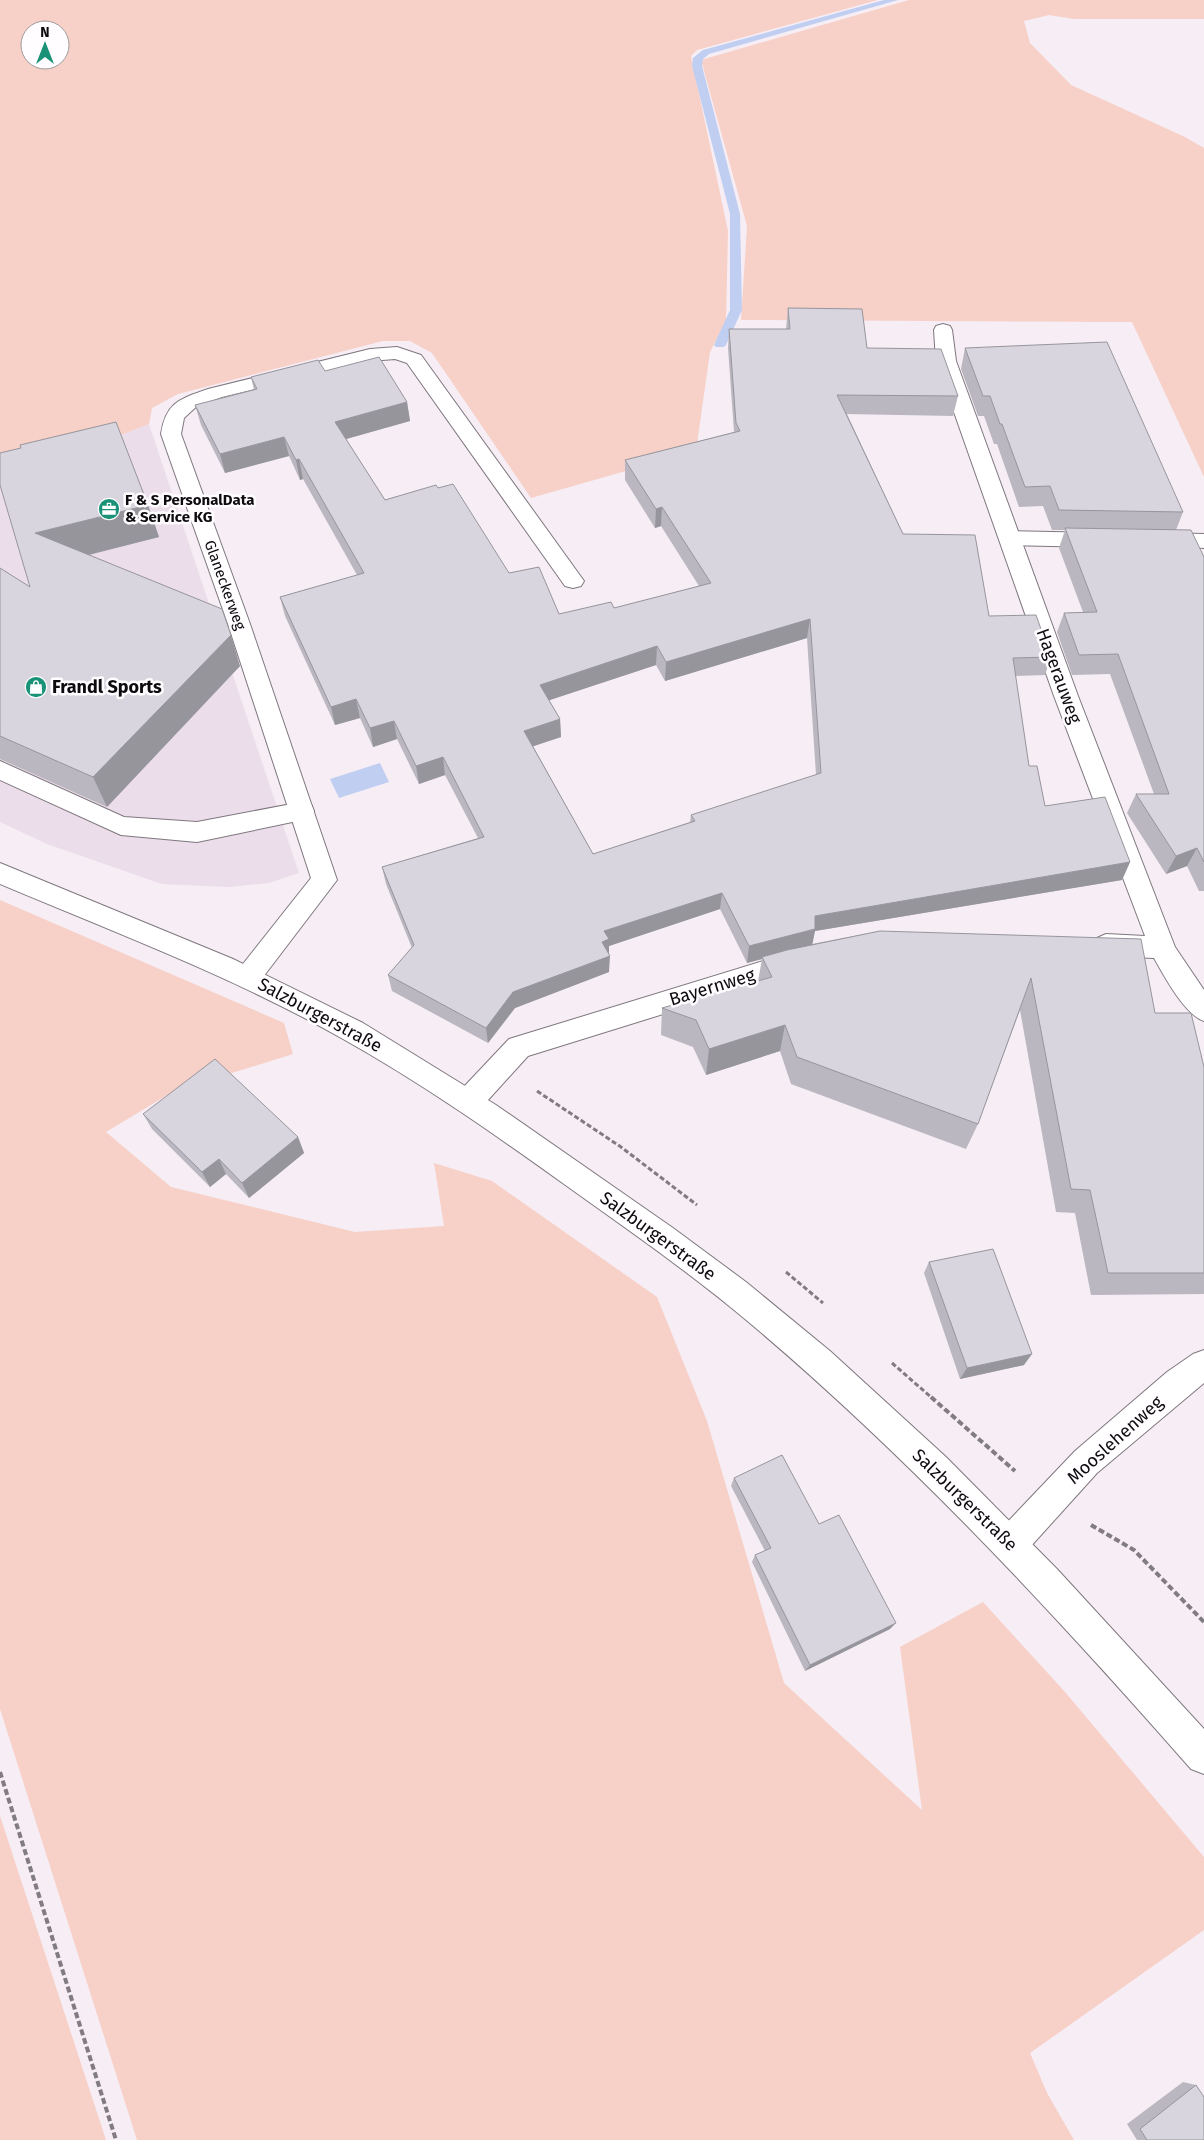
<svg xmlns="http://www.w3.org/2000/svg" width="1204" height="2140" font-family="'Fira Sans',sans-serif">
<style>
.built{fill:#ebddea}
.green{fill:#f7d0c7;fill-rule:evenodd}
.water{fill:#c0cff1}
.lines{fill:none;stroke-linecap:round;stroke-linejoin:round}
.stream{fill:#c0cff1;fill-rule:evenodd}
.service-casing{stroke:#7f777e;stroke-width:2}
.minor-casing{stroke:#7f777e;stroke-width:2}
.primary-casing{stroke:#7f777e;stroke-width:2}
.path-far1{stroke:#817c81;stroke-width:3;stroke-dasharray:5 2.5;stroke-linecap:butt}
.path{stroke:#817c81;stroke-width:4;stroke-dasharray:6 3;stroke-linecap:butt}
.service{fill:#fff;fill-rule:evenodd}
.minor{fill:#fff;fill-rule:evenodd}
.primary{fill:#fff;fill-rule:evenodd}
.wall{fill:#bab7c0;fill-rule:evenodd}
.shaded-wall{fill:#97959c}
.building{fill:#d8d5df;stroke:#97959c;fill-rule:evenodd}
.labels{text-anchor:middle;stroke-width:5;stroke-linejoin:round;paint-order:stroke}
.far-poi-label{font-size:15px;font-weight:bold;fill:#0d0b0d;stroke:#fffdff;text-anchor:start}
.far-street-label{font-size:15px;fill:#0d0b0d;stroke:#fffdff}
.street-label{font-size:18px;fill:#0d0b0d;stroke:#fffdff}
.poi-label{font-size:18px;font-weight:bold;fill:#0d0b0d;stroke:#fffdff;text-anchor:start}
</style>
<rect width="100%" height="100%" fill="#f6edf5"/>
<path class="built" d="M149,424L299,873L269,883L229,887L162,884L47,844L0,822V482Z"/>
<path class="green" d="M0,0H878L697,50L691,56L728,231L726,321L710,352L696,451L531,498L432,353L410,341H383L178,394L152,408L149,424L0,482ZM30,30H60V60H30Z
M909,0H1204V19H1074L1049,15L1024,21L1030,43L1071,85L1185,137L1204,148V477L1132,322L741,320L747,226L701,60Z
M0,900L284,1023L293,1054L174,1091L106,1132L171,1187L355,1232L444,1226L434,1163L492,1181L657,1297L707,1421L784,1683L922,1810L900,1647L983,1602L1065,1692L1204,1857V1930L1030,2053L1047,2093L1074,2140H137L0,1709Z
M0,1816L106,2140H0Z"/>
<path class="water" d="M380,763L389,782L339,798L330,779Z"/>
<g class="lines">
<path class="stream" d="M884,0H898L709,54L703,59L702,66L740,214L742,310L726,345L724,347H716L714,345L730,310V214L692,66L693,58L703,50Z"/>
<g class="service-casing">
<path id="service" d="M1010,531L1100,533L1108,535L1111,540L1108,545L1100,547L1010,545L1002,543L999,538L1002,533Z
M1161,533L1204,534V548L1153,545L1150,540L1153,535Z
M0,761L124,817L197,822L302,802L311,804L314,811L311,818L302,820L197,842L121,835L0,780Z"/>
</g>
<g class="minor-casing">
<path id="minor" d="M943,324L950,326L952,330L956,361L1078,696L1175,947L1204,990V1021C1185,1015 1164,976 1154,958L1106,956L1097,952L1093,945L1097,938L1106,934L1145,936L1054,696L936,361L934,330L936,326Z
M397,347L421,355L584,581L581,586L573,588L565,586L407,363L395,359L370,361L222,397L197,406L184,418L181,434L250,624L337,880L257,985L248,988L239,985L235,977L239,969L311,878L228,624L161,434C166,402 180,399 208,389L370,349Z
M796,951L805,954L809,962L805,970L528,1056L479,1110L469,1113L459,1110L455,1101L459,1092L509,1039Z
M1204,1350V1383L1097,1473L1022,1556L1010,1560L998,1556L994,1544L998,1532L1075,1451L1167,1372L1193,1354Z"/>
</g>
<g class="primary-casing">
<path id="primary" d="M0,863L233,959L363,1023L496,1105L673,1228L746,1282L830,1351L946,1457L1057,1569L1204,1729V1774L1191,1769C1053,1612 911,1459 751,1324C692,1274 627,1229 564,1184C493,1133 420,1082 343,1039C234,977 116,933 0,884Z"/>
</g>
<path class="path-far1" d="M537,1091L621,1147L697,1205
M786,1272L823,1303
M892,1363L932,1398"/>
<path class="path" d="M931,1397L1015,1471
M1091,1525L1134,1550L1204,1622
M0,1772L116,2140"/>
<use href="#service" class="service"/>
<use href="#minor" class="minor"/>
<use href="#primary" class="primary"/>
</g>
<path class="wall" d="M788,308L867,348L958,396L953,416L847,414L903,534L989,616L1051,657L1045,675L1015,676L1029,766L1045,806L1130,862L1122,880L815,931L812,944L880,931L1155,1013L1204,1067V1294L1091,1295L1075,1213L1056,1212L1020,1010L978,1124L966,1149L791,1084L780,1051L706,1075L693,1047L661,1035L662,1008L758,981L762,959L747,963L720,909L609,946V972L515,1008L488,1043L392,991L388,975L412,948L386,884L382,867L478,838L445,775L419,784L397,739L373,747L360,718L335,725L285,616L280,597L357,575L303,479L300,480L289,456L225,473L201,425L195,405L254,390L251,377L325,371L407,402L410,421L346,439L385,500L438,488L509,573L559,614L614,608L699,586L661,526L655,528L625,480V460L734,432L728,348L729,329H786ZM807,638L816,775L691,815L690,822L593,854L533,746L561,737L560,719L549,700L656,665L665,681Z
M965,348L1183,512L1176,530L1204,557V891H1199L1187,866L1166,874L1127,813L1136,794H1154L1110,674L1072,675L1057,632L1064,613L1083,612L1059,548L1065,530H1052L1043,506L1019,507L997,444H994L984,416H978L961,369Z
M148,505L159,537L89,555L240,666L107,807L0,759V568L30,587Z
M143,1114L298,1137L304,1153L249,1198L226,1174L210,1187L152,1129Z
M929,1262L1024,1365L960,1379L924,1273Z
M734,1478L819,1524L890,1629L805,1671L752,1562L755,1555L765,1551L731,1486Z
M1183,2082L1196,2085L1204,2140H1137L1127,2124Z"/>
<path class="shaded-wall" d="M407,402L410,421L339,441L335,422Z
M284,437L289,456L225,473L220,454Z
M299,459L303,479L300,480L296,460Z
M148,505L159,537L48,565L35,533Z
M662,507L661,526L655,528L656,509Z
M810,619L807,638L665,681L666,662Z
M231,635L240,666L107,807L93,777Z
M657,646L656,665L541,703L540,685Z
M356,699L360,718L335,725L331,707Z
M560,719L561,737L525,749L524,731Z
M394,721L397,739L373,747L370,728Z
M443,757L445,775L419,784L416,766Z
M1197,848L1187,866L1166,874L1176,856Z
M1130,862L1122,880L815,931L812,946L762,957V959L747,963L749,946L815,916Z
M722,893L720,909L609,946V956L602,942L604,931Z
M610,956L609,972L515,1008L488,1043L486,1028L513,992Z
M785,1025L780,1051L706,1075L709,1049Z
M298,1137L304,1153L249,1198L242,1183Z
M219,1159L226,1174L210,1187L202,1172Z
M1032,1354L1024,1365L960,1379L967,1368Z
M896,1623L890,1629L805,1671L810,1665Z"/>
<path class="building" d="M788,308L862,309L867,348L941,349L958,396L837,395L903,534L975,535L989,616L1036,615L1051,657L1013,658L1029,766H1037L1045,806L1105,797L1130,862L815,916V929L749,946L722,893L604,931L609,939L602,942L610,956L513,992L486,1028L388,975L414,945L382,867L484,837L443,757L416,766L394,721L370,728L356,699L331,707L280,597L364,573L299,459L296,460L284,437L220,454L195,405L257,389L251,377L318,360L325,371L379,357L407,402L335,422L385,500L436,485L438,488L453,484L509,573L539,567L559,614L611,602L614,608L711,583L662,507L656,509L625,460L740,431L736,423L729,329H790ZM810,619L821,773L691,815L695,821L593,854L524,731L560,719L540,685L657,646L666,662Z
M1107,342L1183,512L1059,510L1050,486L1025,487L1002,424H1000L990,396H983L965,348Z
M116,422L148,505L35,533L222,609L231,635L93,777L0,736V568L30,587L0,485V453L21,448L20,445Z
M1065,528L1191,530L1204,557V862L1197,848L1176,856L1136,794H1169L1118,654L1079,655L1064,613L1097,612Z
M880,931L1141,939L1155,1013H1191L1204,1067V1273H1108L1090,1190L1071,1189L1031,978L978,1124L797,1057L785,1025L709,1049L696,1020L662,1008L772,977L762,957L787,950Z
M215,1059L298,1137L242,1183L219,1159L202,1172L143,1114Z
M993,1249L1032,1354L967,1368L929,1262Z
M782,1455L819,1524L839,1515L896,1623L810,1665L755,1555L771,1548L734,1478Z
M1196,2085L1204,2097V2140H1147L1140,2129Z"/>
<defs>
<g id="office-disc" transform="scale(1.125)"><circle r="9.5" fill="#199277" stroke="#fffdff"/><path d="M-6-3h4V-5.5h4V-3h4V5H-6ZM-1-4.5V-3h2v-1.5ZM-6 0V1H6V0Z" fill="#fff"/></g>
<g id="shop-disc" transform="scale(1.125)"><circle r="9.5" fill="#199277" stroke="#fffdff"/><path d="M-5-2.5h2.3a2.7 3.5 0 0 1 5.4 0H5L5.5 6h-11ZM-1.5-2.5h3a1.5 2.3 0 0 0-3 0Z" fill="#fff"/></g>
</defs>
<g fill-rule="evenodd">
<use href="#office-disc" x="109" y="509"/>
<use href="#shop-disc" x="36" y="687"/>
</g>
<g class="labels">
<g class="far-poi-label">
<text x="125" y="505">F &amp; S PersonalData<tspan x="125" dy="17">&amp; Service KG</tspan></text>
</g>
<g class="far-street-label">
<text transform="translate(225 585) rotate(70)" y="5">Glaneckerweg</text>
</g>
<g class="street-label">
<text transform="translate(1059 676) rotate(70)" y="6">Hagerauweg</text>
<text transform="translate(712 987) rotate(-17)" y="6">Bayernweg</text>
<text transform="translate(320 1015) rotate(28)" y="6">Salzburgerstraße</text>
<text transform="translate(658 1236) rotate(36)" y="6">Salzburgerstraße</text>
<text transform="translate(1115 1440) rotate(-42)" y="6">Mooslehenweg</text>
<text transform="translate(965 1500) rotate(44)" y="6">Salzburgerstraße</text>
</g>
<g class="poi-label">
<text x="52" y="693">Frandl Sports</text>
</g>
</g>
<g transform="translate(45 45)"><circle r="24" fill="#fffdff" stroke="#9e9c9e"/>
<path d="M0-4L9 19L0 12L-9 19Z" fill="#199277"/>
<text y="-8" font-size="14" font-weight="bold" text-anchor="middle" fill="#0d0b0d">N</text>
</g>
</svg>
